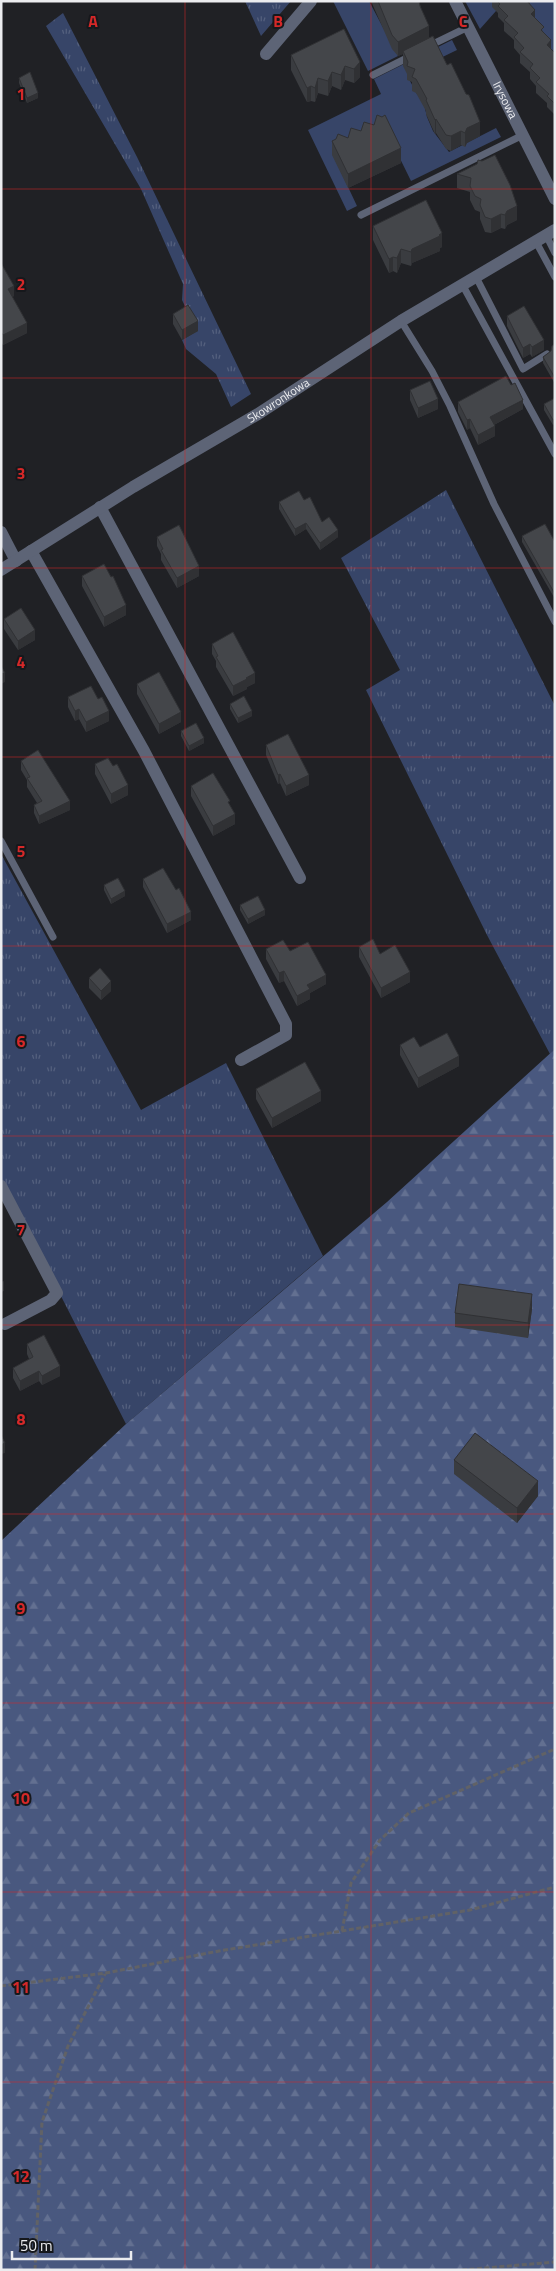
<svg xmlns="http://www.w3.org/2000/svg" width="556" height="2271" font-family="'Titillium Web',sans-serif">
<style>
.grass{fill:url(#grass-tufts)}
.forest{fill:url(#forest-firs)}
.garden{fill:#374568}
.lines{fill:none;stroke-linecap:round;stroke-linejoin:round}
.path{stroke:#616266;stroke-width:3;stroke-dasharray:5 2.5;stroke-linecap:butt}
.service{stroke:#5d6476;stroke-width:7}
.minor{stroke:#5d6476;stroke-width:12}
.wall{fill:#3a3c40}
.shaded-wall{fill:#303134}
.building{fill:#44464a;stroke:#303134}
.grid{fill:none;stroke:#d62828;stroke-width:1;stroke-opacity:0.55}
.labels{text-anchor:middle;stroke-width:4;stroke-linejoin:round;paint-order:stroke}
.street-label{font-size:12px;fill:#ebecef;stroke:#16181c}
.grid-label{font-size:16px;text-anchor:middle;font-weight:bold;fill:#d62828;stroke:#16181c;stroke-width:4;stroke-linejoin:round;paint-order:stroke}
</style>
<defs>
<pattern id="grass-tufts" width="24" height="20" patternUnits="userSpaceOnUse" patternTransform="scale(1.25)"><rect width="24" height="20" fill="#374568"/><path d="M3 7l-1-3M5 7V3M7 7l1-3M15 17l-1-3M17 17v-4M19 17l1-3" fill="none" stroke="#54607e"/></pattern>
<pattern id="forest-firs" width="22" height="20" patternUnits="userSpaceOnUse" patternTransform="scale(1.25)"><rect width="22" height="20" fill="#49587f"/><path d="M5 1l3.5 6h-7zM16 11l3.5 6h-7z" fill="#637091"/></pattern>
</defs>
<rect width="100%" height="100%" fill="#202125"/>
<path class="grass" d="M245,1H291L261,36Z
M63,13L137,157L251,394L231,407L216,374L186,349L182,340L197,331L182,300L183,284L141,189L46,26Z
M446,490L555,706V1049L550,1054L487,935L366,690L400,670L341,558Z
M1,854L141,1110L226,1063L323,1256L126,1424L1,1178Z"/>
<path class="forest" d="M555,1049V2270H1V1541L126,1424L387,1202Z"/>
<path class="garden" d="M333,1H369L398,56L368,71Z
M465,1H497L496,11L480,29Z
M525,1H555V64L531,25Z
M452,40L457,50L426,65L410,81L417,94L423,100L427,117L433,131L449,152L496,128L501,137L411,181L386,130L333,155L357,206L347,211L308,130L381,94L374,79Z"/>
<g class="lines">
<path class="path" d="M342,1931L351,1883L380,1840L409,1813L555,1749
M1,1986L106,1973L219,1951L470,1910L555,1887
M35,2270L42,2122L68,2046L105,1974
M462,2270L555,2262"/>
<path class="service" d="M429,46L468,27
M373,75L411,56
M361,215L523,135
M546,235L555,253
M535,240L555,277
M475,275L523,369L547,354
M462,284L555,454
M401,321L432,371L450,406L494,504L555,622
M1,841L53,937"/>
<g class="minor">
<path id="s1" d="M455,1L555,199"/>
<path d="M266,54L311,1"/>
<path d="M100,507L300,878"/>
<path d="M1,532L16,561"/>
<path d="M31,551L144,751L286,1024V1035L241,1060"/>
<path id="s2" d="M1,570L133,487L258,414L401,321L555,230"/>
<path d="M1,1186L57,1293L51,1300L5,1324"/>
</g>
</g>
<path class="wall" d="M371,1H419L429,38L480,136L467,143L465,147L461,145L451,151L446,149L436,133L435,134L426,114V111L416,93L412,91V82L407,80V74L403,66V54L398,56L392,49Z
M492,1H530V5L535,18L544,33L551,49L555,53V115L547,107V103L536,93V86L530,79V72L520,63V55L514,48V40L504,31V23L498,17V13L492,7Z
M344,29L360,77L354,83L345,80L341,90L332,86L328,96L318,93L315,102L311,101L307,102L291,70V55Z
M19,78L38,98L27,103L19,83Z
M332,141L401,163L348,188L332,155Z
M477,164L517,220L507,225L505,229L501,228L491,233L485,232L480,219V212L475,210L470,200V192L457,188V174Z
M373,226L442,247L440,248V251L412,263L411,266L401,263L397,273L393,271L389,273L373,240Z
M1,263L14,296L12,297L27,333L3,345L1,342Z
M173,314L198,331L182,340L173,324Z
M507,316L544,350L532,357L530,354L523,358L507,326Z
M555,344V384L543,363V357L551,351Z
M410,390L438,409L418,418L410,400Z
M555,398L553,425L544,410V404Z
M458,402L523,409L494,425L495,436L478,445L470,428L467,430L458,412Z
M304,500L322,522L338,537L320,550L306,529L295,536L279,509V502Z
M522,536L555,542V599L522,542Z
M157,537L199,576L177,588L161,560V554L157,546Z
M82,576L111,577L126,615L104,627L82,586Z
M4,619L35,640L18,650L4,629Z
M212,644L255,683L247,687V689L233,696L216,667V661L212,654Z
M137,684L181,722L159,734L137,694Z
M68,697L109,721L86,732L79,719L75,721L68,707Z
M230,704L252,716L238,723L230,709Z
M181,731L204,743L189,751L181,736Z
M266,745L309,785L286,796L280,783L278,784L266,755Z
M21,761L70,810L39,824L34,813V805L37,803L27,787V780L21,770Z
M95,764L128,795L111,804L95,774Z
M191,786L230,807L235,824L213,836L191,796Z
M143,879L191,920L167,933L143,887Z
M104,885L125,896L111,904L104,890Z
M240,905L265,915L248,924L240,910Z
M359,947L380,954L410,982L381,998L359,957Z
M266,949L290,951L326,984L310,993V999L297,1006L284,981L279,983L266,959Z
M89,978L111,991L101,1000L89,988Z
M400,1045L420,1047L459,1066L418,1088L400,1055Z
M256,1089L321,1101L272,1128L256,1099Z
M532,1309L528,1338L455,1327V1313Z
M27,1344L60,1376L42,1385L39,1381L20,1391L13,1378V1368L29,1359L27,1354Z
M454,1460L538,1496L517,1523L454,1474Z"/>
<path class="shaded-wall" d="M535,10V21L531,14Z
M429,26V41L403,51V54L398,56V42Z
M551,40V51L547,45Z
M360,62V77L354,83V69Z
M345,66V80L341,90V75Z
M332,72V86L328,96V81Z
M318,78V93L315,102V88Z
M311,86V101L307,102V88Z
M38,93V98L27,103V98Z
M436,119V133L435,134V120Z
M480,122V136L467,143L465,147V133L467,128Z
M461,131V145L451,151V136Z
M401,148V163L348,188V174Z
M517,206V220L507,225L505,229V215L507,211Z
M501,214V228L491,233V219Z
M442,233V247L440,248V251L412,263L411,266V252L412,249Z
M401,249V263L397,273V258Z
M393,257V271L389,273V259Z
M14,286V296L8,299V289Z
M198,321V331L182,340V330Z
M27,323V333L3,345V335Z
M544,340V350L532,357V347Z
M530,344V354L523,358V348Z
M438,399V409L418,418V408Z
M523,400V409L490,427V417Z
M470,419V428L467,430V420Z
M555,419V424L553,425V420Z
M495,426V436L478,445V435Z
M306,523V529L295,536V529Z
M338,530V537L320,550V543Z
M199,566V576L177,588V578Z
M126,605V615L104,627V617Z
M35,630V640L18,650V641Z
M5,673V682L1,684V674Z
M255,673V683L247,687V689L233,696V686Z
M79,709V719L75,721V711Z
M109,711V721L86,732V722Z
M252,711V716L238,723V718Z
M181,712V722L159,734V724Z
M204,738V743L189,751V746Z
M280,774V783L278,784V775Z
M309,775V785L286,796V786Z
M128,785V795L111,804V794Z
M70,801V810L39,824V816Z
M235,814V824L213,836V826Z
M125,891V896L111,904V899Z
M265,910V915L248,924V919Z
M191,912V920L167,933V924Z
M284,971V981L279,983V973Z
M410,972V982L381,998V988Z
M326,975V984L310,993V999L297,1006V996L307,985Z
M111,981V991L101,1000V991Z
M459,1056V1066L418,1088V1078Z
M321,1091V1101L272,1128V1118Z
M4,1281V1291L1,1292V1282Z
M532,1294V1309L528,1338V1323Z
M60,1366V1376L42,1385V1376Z
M39,1371V1381L20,1391V1381Z
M5,1443V1453L1,1454V1445Z
M538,1481V1496L517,1523V1508Z"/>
<path class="building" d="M378,1H419L420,6L429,26L398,42L392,35Z
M497,1H527L535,10L531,14L544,27L541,30L551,40L547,45L555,53V104L547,96L549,94L536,82L540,78L530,68L533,64L520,52L524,48L514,37L518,33L504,20L508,16L498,6L500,4Z
M344,29L360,62L354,69L345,66L341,75L332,72L328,81L318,78L315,88L311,86L307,88L291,55Z
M433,36L447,65L451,63L466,94L469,95L480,122L467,128L465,133L461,131L451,136L446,135L436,119L435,120L426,100L427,99L416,79L412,77L415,69L407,66L408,62L403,51Z
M30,72L38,93L27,98L19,78Z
M377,115L382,117L385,115L401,148L348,174L332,141L336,139L338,134L348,138L351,128L361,131L364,122L374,125Z
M495,155L510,185L517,206L507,211L505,215L501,214L491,219L485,217L480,205L481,199L475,196L470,186L471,178L457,174L477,164L478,160L482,161Z
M426,200L442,233L439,235L440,236L412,249L411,252L401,249L397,258L393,257L389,259L373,226Z
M1,263L14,286L8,289L27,323L3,335L1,332Z
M188,305L198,321L182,330L173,314Z
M524,306L544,340L532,347L530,344L523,348L507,316Z
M555,344V378L543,357L551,351L552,346Z
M506,376L511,385L515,383L523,400L490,417L495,426L478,435L470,419L467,420L458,402Z
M430,381L438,399L418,408L410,390Z
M555,398V419L553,420L544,404Z
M299,491L304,500L310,497L322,522L329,517L338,530L320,543L306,523L295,529L279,502Z
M545,524L555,542V594L522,536Z
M179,525L199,566L177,578L161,550L163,549L157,537Z
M104,564L111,577L113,576L126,605L104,617L82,576Z
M21,608L35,630L18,641L4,619Z
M233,632L255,673L246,678L247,679L233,686L216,657L218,656L212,644Z
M1,666L5,673L1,674Z
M159,672L181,712L159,724L137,684Z
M91,686L98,699L102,697L109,711L86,722L79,709L75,711L68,697Z
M244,696L252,711L238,718L230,704Z
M196,723L204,738L189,746L181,731Z
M288,734L309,775L286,786L280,774L278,775L266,745Z
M38,750L70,801L39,816L34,805L42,801L27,778L30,777L21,761Z
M108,758L113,766L117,764L128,785L111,794L95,764Z
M213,773L230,801L228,802L235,814L213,826L191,786Z
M163,868L176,890L179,888L191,912L167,924L143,879Z
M118,878L125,891L111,899L104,885Z
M258,896L265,910L248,919L240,905Z
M373,939L380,954L395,945L410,972L381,988L359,947Z
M283,940L290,951L308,942L326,975L307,985L310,989L297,996L284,971L279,973L266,949Z
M100,968L111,981L101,991L89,978Z
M447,1033L459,1056L418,1078L400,1045L414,1037L420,1047Z
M305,1062L321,1091L272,1118L256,1089Z
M459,1284L532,1294L528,1323L455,1313Z
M44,1335L60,1366L42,1376L39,1371L20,1381L13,1368L33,1357L27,1344Z
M475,1433L538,1481L517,1508L454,1460Z
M1,1435L5,1443L1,1445Z"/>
<path class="grid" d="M185,1V2270M371,1V2270M1,189H555M1,378H555M1,568H555M1,757H555M1,946H555M1,1136H555M1,1325H555M1,1514H555M1,1703H555M1,1892H555M1,2082H555"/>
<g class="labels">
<g class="street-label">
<text dy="4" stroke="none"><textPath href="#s1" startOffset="111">Irysowa</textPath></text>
<text dy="4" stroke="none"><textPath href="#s2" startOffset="325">Skowronkowa</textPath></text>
</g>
</g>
<g class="grid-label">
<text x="93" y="27">A</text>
<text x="278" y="27">B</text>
<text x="463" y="27">C</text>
<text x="21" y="100">1</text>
<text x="21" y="290">2</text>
<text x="21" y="479">3</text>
<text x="21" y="668">4</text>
<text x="21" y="857">5</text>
<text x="21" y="1047">6</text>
<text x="21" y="1236">7</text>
<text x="21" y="1425">8</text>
<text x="21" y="1614">9</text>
<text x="21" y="1804">10</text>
<text x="21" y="1993">11</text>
<text x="21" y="2182">12</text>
</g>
<rect width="556" height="2271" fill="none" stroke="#ebecef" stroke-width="5"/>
<path d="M12 2251v8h119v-8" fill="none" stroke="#ebecef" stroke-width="2.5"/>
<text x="20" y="2251" font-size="15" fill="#ebecef" stroke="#16181c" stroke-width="4" paint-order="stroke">50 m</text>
</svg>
